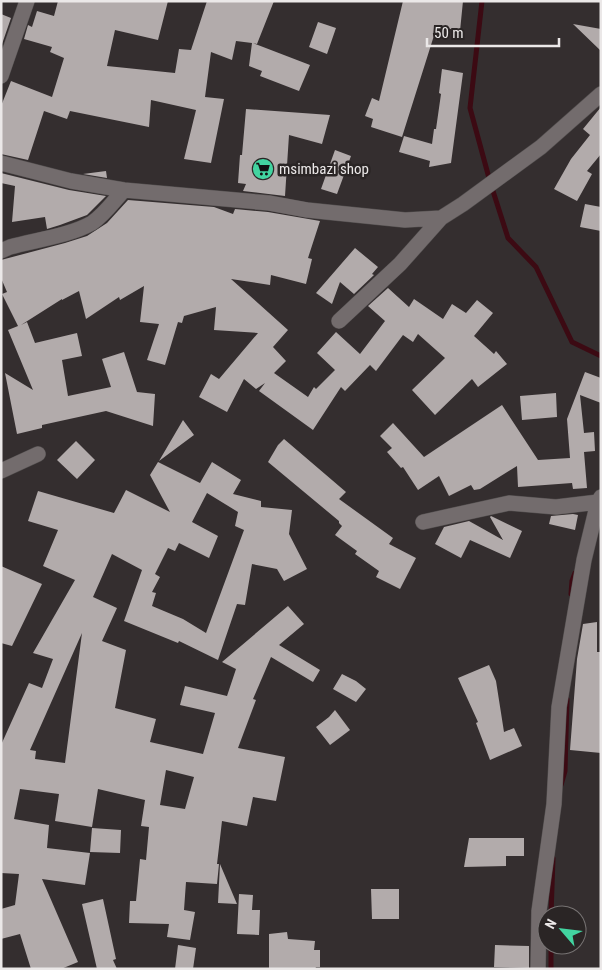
<svg xmlns="http://www.w3.org/2000/svg" width="602" height="970" font-family="'Roboto Condensed',sans-serif">
<style>
.lines{fill:none;stroke-linecap:round;stroke-linejoin:round}
.stream{stroke:#3c0a13;stroke-width:5}
.building{fill:#b2abab;fill-rule:evenodd}
.minor-casing{stroke:#514d4d;stroke-width:16}
.minor{stroke:#736c6d;stroke-width:15}
.labels{text-anchor:middle;stroke-width:5;stroke-linejoin:round;paint-order:stroke}
.poi-label{font-size:15px;fill:#ebe8e8;stroke:#2a2525;text-anchor:start}
</style>
<rect width="100%" height="100%" fill="#342e2f"/>
<g class="lines">
<path class="stream" d="M482,1L470,108L489,178
M493,191L508,238L536,267L572,342L601,356
M571,594L572,581L575,573
M561,785L565,771L567,699
M551,915L553,858
M551,945V969"/>
</g>
<path class="building" d="M58,1H168L158,40L115,30L107,66L175,73L179,49L191,50L207,1H274L257,44L253,43L310,65L299,91L260,76L262,71L249,66L252,43L236,41L232,60L211,52L205,97L224,99L211,163L184,159L196,110L151,100L149,127L70,111L67,119L44,111L28,160L1,154V106L11,81L52,97L64,58L50,52L52,47L24,39L28,25L32,27L37,11L54,16Z
M403,1H463L460,31L437,26L402,137L371,127L373,119L365,116L372,98L379,101Z
M1,14L11,18L1,47Z
M318,22L336,28L327,54L309,47Z
M573,24L601,29V51Z
M442,69L463,73L451,163L429,167L430,161L399,152L404,136L432,144L434,129H436L441,94L439,93Z
M601,107V154L587,171L592,174L577,201L554,189L571,159L590,135L583,129Z
M246,109L330,115L322,144L289,135L285,196L243,191L246,184L238,183L240,155H242Z
M335,150L351,156L337,194L321,189Z
M106,171L107,178L83,174Z
M1,173L69,190L106,196L87,215L60,225L47,229L45,217L12,222L15,186L1,183Z
M128,200L214,207L233,214L235,209L268,212L320,221L308,258L312,259L306,284L271,275L270,285L231,279L288,330L273,347L286,361L274,373L308,397L314,387L316,389L335,370L317,353L336,332L360,354L385,321L368,306L388,288L409,307L414,299L443,319L452,304L466,313L477,300L493,313L474,336L494,354L496,351L507,364L478,387L472,379L435,415L412,390L445,358L418,334L413,342L403,335L376,371L370,365L345,391L341,387L313,430L259,391L265,383L256,389L244,379L227,412L199,397L211,374L219,379L258,333L214,330L216,307L184,316L182,323L178,322L165,365L147,360L159,324L140,322L144,286L120,300L119,297L86,319L79,291L62,300V299L21,325L27,322L35,343L77,333L82,356L62,360L68,396L111,387L102,359L124,352L137,392L155,394L153,426L106,411L42,425V428L17,434L5,373L33,390L8,330L18,326L2,294L7,292L1,278V260L65,243L87,236L107,223Z
M585,204L601,207V231L580,227Z
M355,248L378,267L372,274L374,275L354,294L340,282L332,304L316,293Z
M585,372L601,378V403L580,395L584,433L594,432L595,451L584,452L587,488L573,489L572,483L518,487L517,466L480,489L474,490L471,485L449,496L439,476L418,490L403,467L401,468L387,452L392,448L380,436L393,423L424,457L502,405L538,460L570,458L567,419Z
M556,393L557,417L522,420L520,396Z
M183,420L194,435L159,461Z
M284,439L346,492L339,499L393,538L389,544L416,558L400,589L376,577L379,571L355,554L357,551L335,535L342,526L339,523V521L268,462L278,445Z
M76,441L95,460L77,479L57,460Z
M158,462L200,483L212,462L241,480L233,494L261,501V507L292,510L289,534L307,569L284,581L277,569L252,564L245,605L237,604L218,660L179,641L178,643L124,621L142,570L112,554L93,597L117,608L102,641L126,650L115,708L156,719L150,742L203,754L215,713L180,705L185,686L227,696L236,669L222,662L288,606L304,624L279,645L320,670L313,682L271,657L253,699L256,700L238,748L285,757L276,801L253,797L247,826L222,821L217,864H219L217,884L186,882L184,910L195,912L190,940L167,937L169,924L129,923L130,901H136L140,859L146,860L149,827L141,826L145,800L98,789L92,827L55,821L59,794L20,789L14,819L49,825L47,848L90,853L85,885L42,879L78,962L61,969H31L20,934L1,939V909L15,905L19,874L1,873V745L29,683L42,688L53,659L33,653L75,580L43,566L58,530L28,521L38,491L114,513L126,490L170,512L150,475ZM207,493L238,512L235,526L244,530L206,633L183,619L152,606L156,593L152,592L160,577L155,574L168,548L175,551L179,543L209,558L218,536L192,522ZM82,633L65,763L35,759L36,751L30,750ZM166,770L194,777L185,809L160,805Z
M573,514L578,515L575,530L549,524L551,516Z
M491,516L522,531L510,558L470,540L461,558L435,544L444,527L469,521L503,540L490,517Z
M1,566L42,584L12,646L1,643Z
M597,622V652H601V753L570,750L577,659L583,624Z
M489,665L496,681L504,732L514,728L522,746L490,760L476,723L478,722L458,678Z
M342,674L356,681L366,689L356,702L333,689Z
M335,710L350,730L330,745L316,727L329,717Z
M92,828L121,830L120,853L90,852Z
M469,838H524V856H506V866L464,867Z
M220,864L237,904L218,903Z
M371,889H399V919H372Z
M239,894L253,895L252,910H260L259,935L237,934Z
M103,899L116,959L113,960L117,969H97L82,904Z
M287,932L288,939L315,941L314,950H320V967H316L315,969H269V934Z
M178,945L196,948L193,969H175Z
M495,945L529,946V968L494,967Z"/>
<g class="lines">
<g class="minor-casing">
<path id="minor" d="M1,76L27,1
M1,163L71,181L124,190L269,203L307,210L405,220L441,218L463,204L541,147L601,94
M1,251L10,247C35,240 69,236 92,223C104,215 114,201 124,190
M339,321L400,264L441,218
M1,471L38,454
M423,522L509,503L556,507L598,502
M538,969L539,911L554,804L559,707L584,560L598,502L601,497"/>
</g>
<use href="#minor" class="minor"/>
</g>
<defs>
<g id="supermarket-disc" transform="scale(1.125)"><circle r="9.5" fill="#42d4a0" stroke="#2a2525"/><path d="M-6-5.5h2.5l.6 2H6L4.5 2H-2.5L-4.4-4H-6ZM-1.5 3.2a1.3 1.3 0 1 0 .1 0ZM3 3.2a1.3 1.3 0 1 0 .1 0Z" fill="#111"/></g>
</defs>
<g fill-rule="evenodd">
<use href="#supermarket-disc" x="263" y="169"/>
</g>
<g class="labels">
<g class="poi-label">
<text x="279" y="174">msimbazi shop</text>
</g>
</g>
<rect width="602" height="970" fill="none" stroke="#ebe8e8" stroke-width="5"/>
<g transform="translate(562 930) rotate(298)"><circle r="24" fill="#2a2525" stroke="#777373"/>
<path d="M0-4L9 19L0 12L-9 19Z" fill="#42d4a0"/>
<text y="-8" font-size="14" font-weight="bold" text-anchor="middle" fill="#ebe8e8">N</text>
</g>
<path d="M427 38v8h132v-8" fill="none" stroke="#ebe8e8" stroke-width="2.5"/>
<text x="434" y="38" font-size="15" fill="#ebe8e8" stroke="#2a2525" stroke-width="4" paint-order="stroke">50 m</text>
</svg>
